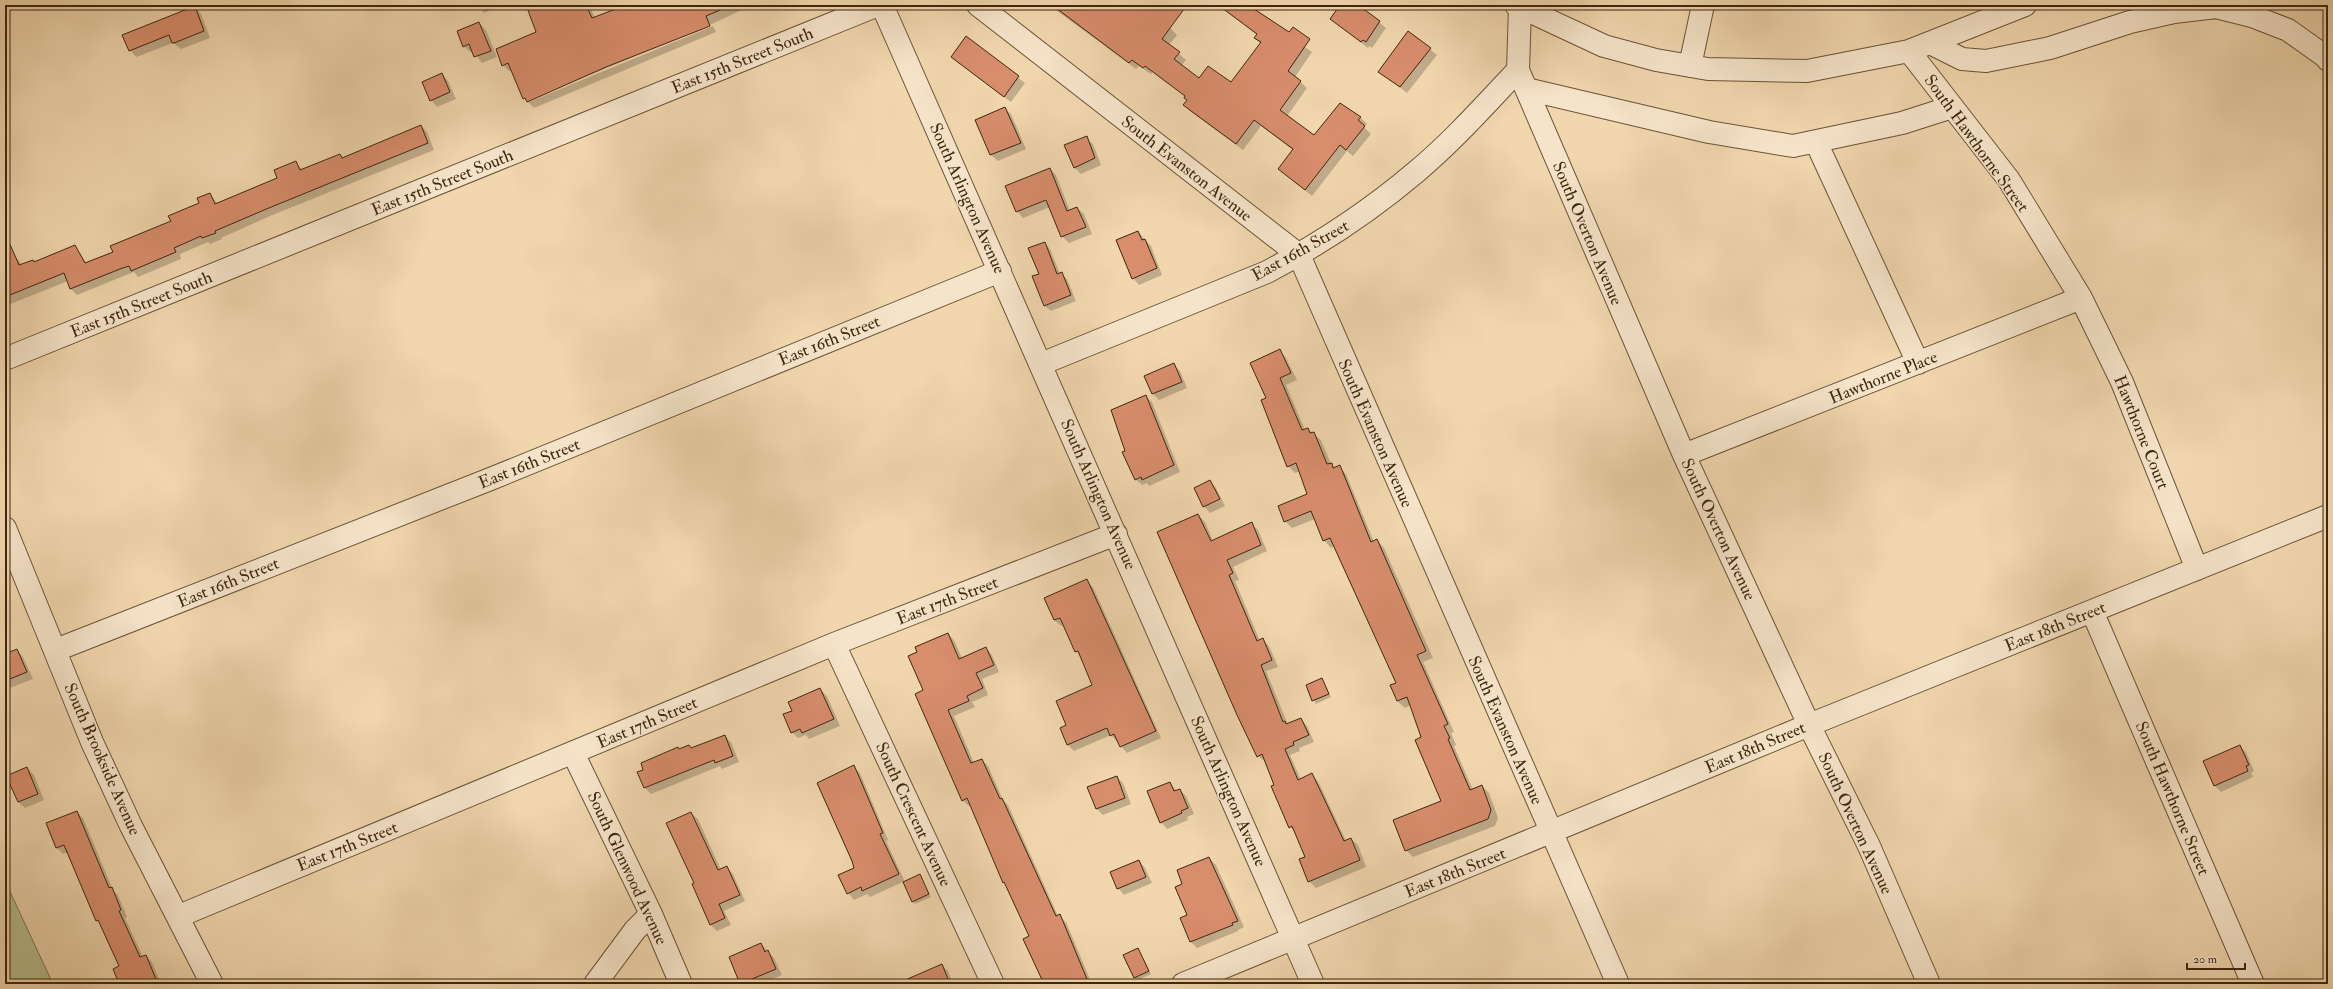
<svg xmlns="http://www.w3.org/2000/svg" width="2333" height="989" font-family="'IM FELL Double Pica',serif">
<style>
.green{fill:#b7be8c;stroke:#7a724d}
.shadow{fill:#0003}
.building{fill:#d88d6d;stroke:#3d270e}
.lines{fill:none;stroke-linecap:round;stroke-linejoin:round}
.minor-casing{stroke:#6a5336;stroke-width:24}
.minor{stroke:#f6e4ca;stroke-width:22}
.labels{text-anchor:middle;stroke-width:3;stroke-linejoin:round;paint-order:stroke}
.street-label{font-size:17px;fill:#3d270e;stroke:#f6e4ca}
</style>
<rect width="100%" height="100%" fill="#f1d6ae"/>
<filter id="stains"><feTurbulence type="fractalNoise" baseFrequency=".005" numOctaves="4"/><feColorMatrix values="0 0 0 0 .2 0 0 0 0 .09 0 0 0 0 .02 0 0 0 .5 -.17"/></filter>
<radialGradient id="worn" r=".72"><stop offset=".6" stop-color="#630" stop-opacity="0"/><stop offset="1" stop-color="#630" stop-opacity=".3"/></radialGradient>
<path class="green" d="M5,881L53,984H5Z"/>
<path class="shadow" d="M272,5H280L274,7Z
M478,5H501L484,13Z
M527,5H589L595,18L625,5H765L751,10L748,7L712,24L527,101L529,102L713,26L716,32L534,108L524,98L512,70L509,71L503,65L538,33Z
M1049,5H1118L1170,28L1177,35L1169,45L1186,60L1181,66L1199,79L1231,83L1261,44L1255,38L1257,35L1225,9L1228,5H1246L1312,52L1295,77L1307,88L1287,116L1314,137L1360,117L1367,124L1364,127L1371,134L1353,156L1347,151L1312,196L1279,169L1293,150L1261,126L1243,150L1191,112L1184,105L1188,100L1186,97L1152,72L1151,74L1139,66L1136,69Z
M1341,5H1369L1365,11L1386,28L1372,48L1370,46L1368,48L1331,19Z
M194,7L201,14L210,38L181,49L173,43L136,57L130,50Z
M479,23L486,30L497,57L482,63L473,51L470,52L464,46Z
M1408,32L1437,55L1407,93L1380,72Z
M966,38L1025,83L1011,102L959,63Z
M442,74L448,81L456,99L437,107L431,100Z
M1005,108L1011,114L1026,149L998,161L991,155L976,120Z
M421,126L427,132L434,150L270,216L221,238L222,239L210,244L208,242L180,254L181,259L138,277L134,272L126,275L77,295L71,289L68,281L8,305L5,302V256L13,253L22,265L34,263L75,246L87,264L114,253L172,222L210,194L218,204L278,179L296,163L303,170L340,155L344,159Z
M1086,138L1093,144L1101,165L1081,174L1074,167Z
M1050,169L1056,175L1070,211L1077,208L1084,214L1092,234L1069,243L1062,236L1050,207L1023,218L1017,211Z
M1138,232L1151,246L1162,275L1139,285L1133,278Z
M1045,243L1050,249L1060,274L1067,279L1076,301L1051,311L1045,306L1034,277L1040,274Z
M1279,351L1286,358L1297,380L1286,385L1305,430L1308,429L1321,440L1331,464L1335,468L1339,467L1346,474L1374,542L1377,540L1384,548L1433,658L1423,662L1454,732L1451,733L1456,745L1454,746L1473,790L1482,786L1489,793L1498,818L1495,826L1413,857L1406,850L1442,802L1411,705L1405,708L1397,701L1391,686L1397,683L1335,546L1331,548L1324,540L1315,519L1292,528L1285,521L1308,494L1300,471L1295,473L1288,466L1267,399Z
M1173,364L1180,371L1187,388L1159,400L1153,394Z
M1145,396L1152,402L1180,472L1149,486L1147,483L1142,485L1135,479L1127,451Z
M1210,481L1216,488L1225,506L1210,513L1204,506Z
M1198,515L1205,522L1213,541L1251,524L1258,530L1267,551L1233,567L1239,580L1235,581L1260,641L1263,640L1269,646L1278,667L1266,671L1288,725L1301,719L1307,726L1314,742L1299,748L1300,751L1290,755L1301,780L1312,775L1318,781L1346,841L1351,839L1358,845L1366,867L1316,888L1309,881L1306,857L1296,833L1290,827L1266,762L1258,756Z
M1086,581L1093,587L1161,738L1127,753L1111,735L1074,751L1068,745V726L1094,685L1064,625L1061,626L1054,620Z
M948,634L954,640L962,658L986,648L992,655L999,672L982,679L988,695L972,702L975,707L954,716L974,763L982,760L988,766L1003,800L1008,805L1058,916L1066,922L1092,984H1044L1030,937L1007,886L1003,882L971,806H969L962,800L924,691L918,652Z
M17,650L23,657L33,679L5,690V655Z
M1322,680L1331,697L1316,704L1307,686Z
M820,689L827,696L840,726L809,739L806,735L798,738L792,732L793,711Z
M725,736L731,742L739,762L722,769L720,766L651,794L645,788L639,773L689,746L692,749Z
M2239,746L2246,752L2254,771L2251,773L2253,777L2221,792L2214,785Z
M854,767L860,773L888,840L886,841L905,882L920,876L931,897L915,904L903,882L870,897L867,894L854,900L848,893L855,868L818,783Z
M27,768L34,775L44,800L25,808L18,802Z
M1117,777L1123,783L1131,804L1103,815L1097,809Z
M1170,783L1177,791L1180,790L1186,796L1194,814L1187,817L1188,820L1167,829L1161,822Z
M77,812L83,818L113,890L118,895L127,917L125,918L143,957L146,956L152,962L161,984H120V967L101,924L97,920L68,852L63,854L57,848L47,824Z
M691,813L698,819L721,870L726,867L733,874L745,901L724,911L731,925L717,931L711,925L695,884Z
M1209,858L1216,865L1244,927L1238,930V931L1197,948L1191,942L1183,884Z
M1139,861L1145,868L1152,883L1124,895L1118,888Z
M761,944L774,958L782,975L761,984H742Z
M1138,949L1151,974L1138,980L1135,977Z
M942,965L948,971L953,984H916Z"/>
<path class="building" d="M526,5H586L592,18L626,5H732L706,16L710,26L606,67L527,102L525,98L523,99L508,63L502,66L496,49L536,32Z
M1052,5H1187L1162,39L1180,52L1174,59L1199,78L1208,66L1231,82L1261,42L1254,38L1257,34L1218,5H1248L1289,32L1293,27L1310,39L1288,71L1301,81L1280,110L1314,135L1340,103L1361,117L1358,120L1365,126L1346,150L1340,145L1305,190L1278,169L1293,149L1254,120L1236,144L1183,105L1187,100L1184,98L1185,96L1145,66L1143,68L1132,60L1129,63Z
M1340,5H1358L1380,21L1366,42L1363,40L1361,42L1330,19Z
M195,6L204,31L174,43H172L169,35L129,51L122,35Z
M479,22L491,51L474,57L469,44L463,47L457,31Z
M1408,31L1431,48L1400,87L1378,72Z
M966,36L1019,76L1004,97L951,57Z
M442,73L450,92L430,101L422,82Z
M1005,107L1021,143L990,155L975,120Z
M421,125L428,143L264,210L215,231L216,233L202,238L201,236L174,248L176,252L131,271L129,266L120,269L70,289L64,273L5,297V233L19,265L33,260L34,262L75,245L85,263L113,252L110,246L171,221L168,216L199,203L197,198L210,193L215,204L277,178L274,170L296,161L300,170L340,154L342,158Z
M1087,136L1095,158L1074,168L1064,145Z
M1050,168L1067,211L1077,207L1086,227L1061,237L1046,200L1016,212L1005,186Z
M1138,231L1142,240L1145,239L1157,268L1132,279L1116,240Z
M1045,242L1057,274L1062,272L1071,295L1044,306L1032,276L1039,274L1028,248Z
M1280,349L1291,373L1280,378L1302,430L1308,428L1310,433L1314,432L1327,464L1332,463L1333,468L1340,465L1371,542L1377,539L1426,651L1417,655L1448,724L1444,726L1450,738L1448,739L1470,790L1482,785L1491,810L1488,819L1405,851L1393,820L1441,801L1415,740L1421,737L1407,697L1397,701L1390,685L1396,683L1330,538L1323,541L1311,511L1284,522L1278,506L1307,494L1296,463L1287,467L1261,400L1266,398L1250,363Z
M1174,363L1182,382L1152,394L1144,376Z
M1146,395L1174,465L1142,480L1141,477L1135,480L1122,452L1125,451L1111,410Z
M1210,480L1220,499L1203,507L1194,488Z
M1198,514L1211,541L1252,522L1261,545L1227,560L1233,573L1229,575L1257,641L1263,638L1272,660L1261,665L1283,722L1285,721L1286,724L1301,718L1309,735L1293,742L1294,745L1285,749L1298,780L1312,773L1344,841L1351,838L1360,860L1308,882L1299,859L1305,857L1292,826L1289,828L1271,786L1274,785L1262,754L1257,757L1237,715L1157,532Z
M1087,579L1156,731L1120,747L1114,734L1110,736L1107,728L1067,745L1060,728L1066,725L1056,701L1092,685L1078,651L1075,652L1060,618L1054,620L1044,598Z
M948,633L959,659L986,647L994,665L976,673L983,688L967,696L969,701L948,710L971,763L982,759L1000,799L1002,798L1056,916L1060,914L1089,984H1044L1023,939L1029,936L1004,882L1003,883L967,798L962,801L915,694L923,690L908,656L917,652L915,647Z
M17,649L27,672L5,681V654Z
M1322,678L1329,694L1312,701L1306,685Z
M820,688L834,719L802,733L800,729L791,733L783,714L792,711L788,702Z
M725,735L733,756L715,763L714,760L644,788L637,772L643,770L641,763L678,747L679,749L689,745L691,748Z
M2240,745L2249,765L2246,766L2248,771L2214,786L2203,761Z
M854,765L883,833L880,834L899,874L862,891L861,887L847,894L838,875L854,868L852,861L817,783Z
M27,767L38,794L18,802L6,776Z
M1117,776L1125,798L1096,809L1087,787Z
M1170,782L1174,791L1180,789L1188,808L1181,811L1182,813L1160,823L1147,791Z
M77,811L109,888L112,887L121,910L119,911L140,957L146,955L158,984H119L113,969L119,966L98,920L96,921L64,845L56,848L46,823Z
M691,812L718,870L727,866L740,895L719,904L725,918L710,925L692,884L694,883L666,823Z
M1209,857L1238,921L1232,923L1233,925L1190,942L1180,918L1187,915L1175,887L1182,884L1177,870Z
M1139,860L1146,877L1117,889L1110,872Z
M920,874L929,894L912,902L903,882Z
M761,943L765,952L768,950L776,969L740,984L729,957Z
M1138,948L1149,971L1134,978L1123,955Z
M942,964L950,984H896Z"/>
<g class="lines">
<g class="minor-casing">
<path id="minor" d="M882,5L1313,984
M978,5L1299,255L1618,984
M1516,5L1604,46L1656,60L1708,69L1807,71L1909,51L2025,5
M1520,7L1518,70L1684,455L1809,725L1869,846L1929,984
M1930,43L1962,59L1986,61L2050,48L2130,22L2174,12L2216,7L2252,16L2288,30L2326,57L2328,60
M1909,51L2009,180L2081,298L2122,382L2197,569
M1690,66L1703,5
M1526,89L1709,132L1793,146L1902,123L1952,107
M1816,142L1918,363
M5,359L878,5
M1041,364L1267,272C1320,244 1370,211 1416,172C1453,141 1485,105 1518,70
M1684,455L2081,298
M5,528L92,742L131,826L212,984
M2092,611L2253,984
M834,644L993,984
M56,650L493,478L1000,271
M573,753L651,914L681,984
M179,916L834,644L1116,534
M595,984L635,930L651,914
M1183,984L1809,725L2328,516"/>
</g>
<use href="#minor" class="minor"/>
</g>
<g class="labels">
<g class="street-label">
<text transform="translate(742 60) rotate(-22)" y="6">East 15th Street South</text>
<text transform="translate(1977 143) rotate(54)" y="6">South Hawthorne Street</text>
<text transform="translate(1187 168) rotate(38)" y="6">South Evanston Avenue</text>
<text transform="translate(442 182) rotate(-22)" y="6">East 15th Street South</text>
<text transform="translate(968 198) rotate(66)" y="6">South Arlington Avenue</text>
<text transform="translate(1588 233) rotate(67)" y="6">South Overton Avenue</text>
<text transform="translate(1300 250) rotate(-29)" y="6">East 16th Street</text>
<text transform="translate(141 304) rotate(-22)" y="6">East 15th Street South</text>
<text transform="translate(829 340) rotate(-22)" y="6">East 16th Street</text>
<text transform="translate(1883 377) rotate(-22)" y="6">Hawthorne Place</text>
<text transform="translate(2142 432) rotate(68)" y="6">Hawthorne Court</text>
<text transform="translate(1376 433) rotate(66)" y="6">South Evanston Avenue</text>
<text transform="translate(529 463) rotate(-22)" y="6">East 16th Street</text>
<text transform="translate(1099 494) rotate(66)" y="6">South Arlington Avenue</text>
<text transform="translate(1719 529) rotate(65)" y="6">South Overton Avenue</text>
<text transform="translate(228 582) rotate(-22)" y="6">East 16th Street</text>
<text transform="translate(947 600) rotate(-21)" y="6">East 17th Street</text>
<text transform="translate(2055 626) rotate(-22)" y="6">East 18th Street</text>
<text transform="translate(647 722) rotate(-23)" y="6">East 17th Street</text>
<text transform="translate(1506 730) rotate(66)" y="6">South Evanston Avenue</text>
<text transform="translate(1755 747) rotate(-23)" y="6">East 18th Street</text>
<text transform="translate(103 759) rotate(66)" y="6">South Brookside Avenue</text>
<text transform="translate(1229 791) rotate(66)" y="6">South Arlington Avenue</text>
<text transform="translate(2173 798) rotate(67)" y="6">South Hawthorne Street</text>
<text transform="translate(914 814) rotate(65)" y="6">South Crescent Avenue</text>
<text transform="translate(1856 823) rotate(65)" y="6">South Overton Avenue</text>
<text transform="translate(347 846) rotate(-22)" y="6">East 17th Street</text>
<text transform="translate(628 868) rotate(65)" y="6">South Glenwood Avenue</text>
<text transform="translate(1455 872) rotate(-22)" y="6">East 18th Street</text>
</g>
</g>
<rect width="2333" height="989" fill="none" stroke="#f1d6ae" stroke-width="20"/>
<rect x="6" y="6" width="2321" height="977" fill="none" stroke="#3d270e" stroke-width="2"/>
<rect x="10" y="10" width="2313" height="969" fill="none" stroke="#3d270e"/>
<path d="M2187 963v6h58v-6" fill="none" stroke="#3d270e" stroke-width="2"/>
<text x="2193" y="963" font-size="12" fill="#3d270e" stroke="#f6e4ca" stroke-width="3" paint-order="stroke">20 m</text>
<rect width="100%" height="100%" filter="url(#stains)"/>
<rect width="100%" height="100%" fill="url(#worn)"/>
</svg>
